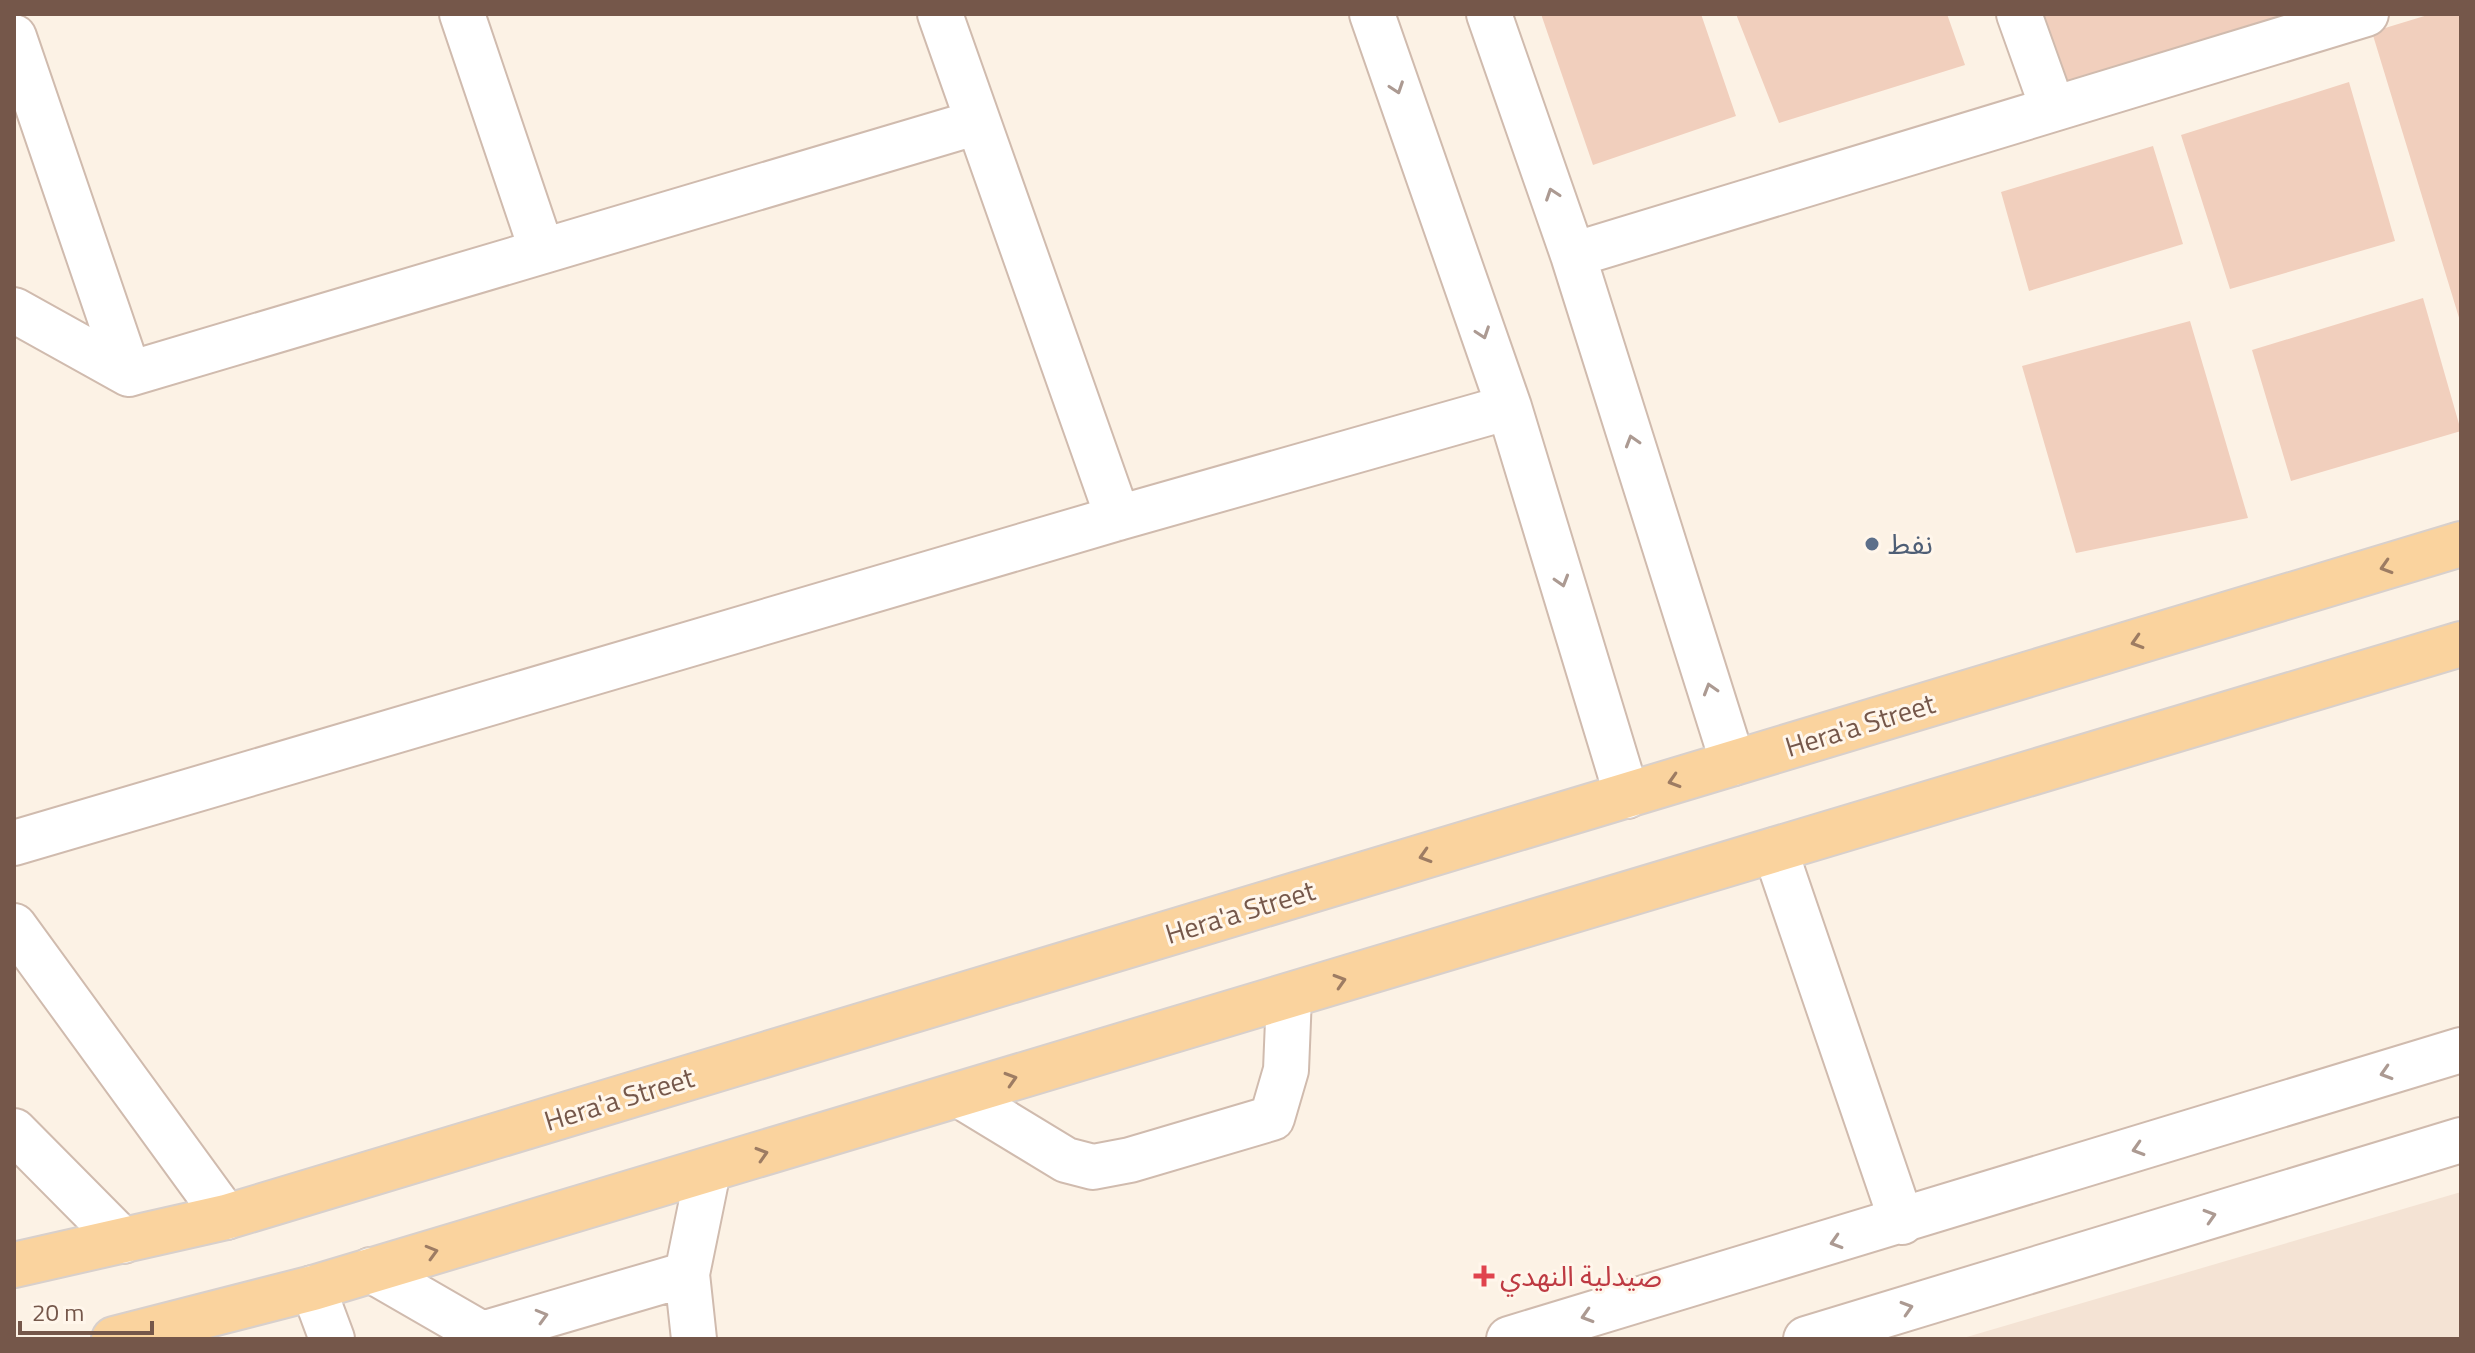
<svg xmlns="http://www.w3.org/2000/svg" width="2475" height="1353" font-family="'Titillium Web','Noto Sans Arabic',sans-serif">
<style>
.residential{fill:#f4e3d4}
.building{fill:#f1cfbd}
.lines{fill:none;stroke-linecap:round;stroke-linejoin:round}
.minor-casing{stroke:#d0bbae;stroke-width:48}
.major-casing{stroke:#d8d0cc;stroke-width:48}
.minor{stroke:#fff;stroke-width:44}
.major{stroke:#fad39e;stroke-width:44}
.oneway{stroke:#ac9a92}
.oneway2{stroke:#9d7c63}
.service-dot{fill:#5c6f8a;stroke:#fff6eb;stroke-width:3}
.health-dot{fill:#e0444e;stroke:#fff6eb;stroke-width:3}
.labels{text-anchor:middle;stroke-width:6;stroke-linejoin:round;paint-order:stroke}
.service-label{font-size:28px;fill:#4e5e75;stroke:#fff6eb;text-anchor:start}
.street-label{font-size:28px;fill:#75574a;stroke:#fff6eb}
.health-label{font-size:28px;fill:#be3a42;stroke:#fff6eb;text-anchor:start}
</style>
<rect width="100%" height="100%" fill="#fcf2e5"/>
<path class="residential" d="M2461,1192V1339H1960Z"/>
<path class="building" d="M1541,14H1701L1736,116L1593,165Z
M1736,14H1947L1965,65L1779,123Z
M2042,14H2293L2068,86Z
M2431,14H2461L2460,321L2372,32Z
M2349,82L2395,241L2230,289L2181,135Z
M2153,146L2183,244L2029,291L2001,192Z
M2423,298L2461,431L2291,481L2252,350Z
M2190,321L2248,518L2076,553L2022,366Z"/>
<g class="lines">
<g class="minor-casing">
<path id="minor" d="M462,14L542,251
M940,14L1118,518
M1372,14L1509,407L1627,796
M1489,14L1573,255L1733,763
M2019,14L2053,109
M14,37L129,374
M1573,255L2366,14
M14,310L129,374L978,122
M14,843L1118,518L1509,407
M1775,850L1902,1222
M14,926L226,1217
M959,1095L1066,1160L1093,1167L1130,1160L1272,1118L1286,1070L1289,996
M14,1131L123,1241
M371,1270L482,1334L687,1274L708,1171
M687,1274L694,1339
M313,1288L332,1339
M1509,1339L2461,1050
M1806,1339L2461,1140"/>
</g>
<g class="major-casing">
<path id="major" d="M14,1265L226,1217L2461,544
M114,1339L313,1288L2461,644"/>
</g>
<use href="#minor" class="minor"/>
<use href="#major" class="major"/>
</g>
<defs><path id="oneway-chevron" d="M-2-3.5L2.5 0L-2 3.5" fill="none" stroke-width="1.6" stroke-linecap="round" stroke-linejoin="round" transform="scale(2)"/></defs>
<g class="oneway">
<use href="#oneway-chevron" transform="translate(1397 88) rotate(71)"/>
<use href="#oneway-chevron" transform="translate(1552 194) rotate(-109)"/>
<use href="#oneway-chevron" transform="translate(1483 333) rotate(71)"/>
<use href="#oneway-chevron" transform="translate(1632 441) rotate(-107)"/>
<use href="#oneway-chevron" transform="translate(1562 581) rotate(73)"/>
<use href="#oneway-chevron" transform="translate(1710 689) rotate(-107)"/>
<use href="#oneway-chevron" transform="translate(2386 1073) rotate(163)"/>
<use href="#oneway-chevron" transform="translate(2138 1149) rotate(163)"/>
<use href="#oneway-chevron" transform="translate(2210 1216) rotate(-17)"/>
<use href="#oneway-chevron" transform="translate(1836 1242) rotate(163)"/>
<use href="#oneway-chevron" transform="translate(1907 1308) rotate(-17)"/>
<use href="#oneway-chevron" transform="translate(542 1316) rotate(-16)"/>
<use href="#oneway-chevron" transform="translate(1587 1316) rotate(163)"/>
</g>
<g class="oneway2">
<use href="#oneway-chevron" transform="translate(2386 567) rotate(163)"/>
<use href="#oneway-chevron" transform="translate(2137 642) rotate(163)"/>
<use href="#oneway-chevron" transform="translate(1674 781) rotate(163)"/>
<use href="#oneway-chevron" transform="translate(1425 856) rotate(163)"/>
<use href="#oneway-chevron" transform="translate(1340 981) rotate(-17)"/>
<use href="#oneway-chevron" transform="translate(1011 1079) rotate(-17)"/>
<use href="#oneway-chevron" transform="translate(762 1154) rotate(-17)"/>
<use href="#oneway-chevron" transform="translate(432 1252) rotate(-16)"/>
</g>
<circle class="service-dot" cx="1872" cy="544" r="8"/>
<path class="health-dot" d="M1480 1264h8v8h8v8h-8v8h-8v-8h-8v-8h8z"/>
<g class="labels">
<g class="service-label">
<text x="1888" y="554">نفط</text>
</g>
<g class="street-label">
<text transform="translate(1860 725) rotate(-17)" y="10">Hera'a Street</text>
<text transform="translate(1240 912) rotate(-17)" y="10">Hera'a Street</text>
<text transform="translate(619 1099) rotate(-17)" y="10">Hera'a Street</text>
</g>
<g class="health-label">
<text x="1500" y="1286">صيدلية النهدي</text>
</g>
</g>
<rect width="2475" height="1353" fill="none" stroke="#75574a" stroke-width="32"/>
<path d="M20 1321v12h132v-12" fill="none" stroke="#75574a" stroke-width="4"/>
<text x="32" y="1321" font-size="24" fill="#75574a" stroke="#fff6eb" stroke-width="6" paint-order="stroke">20 m</text>
</svg>
